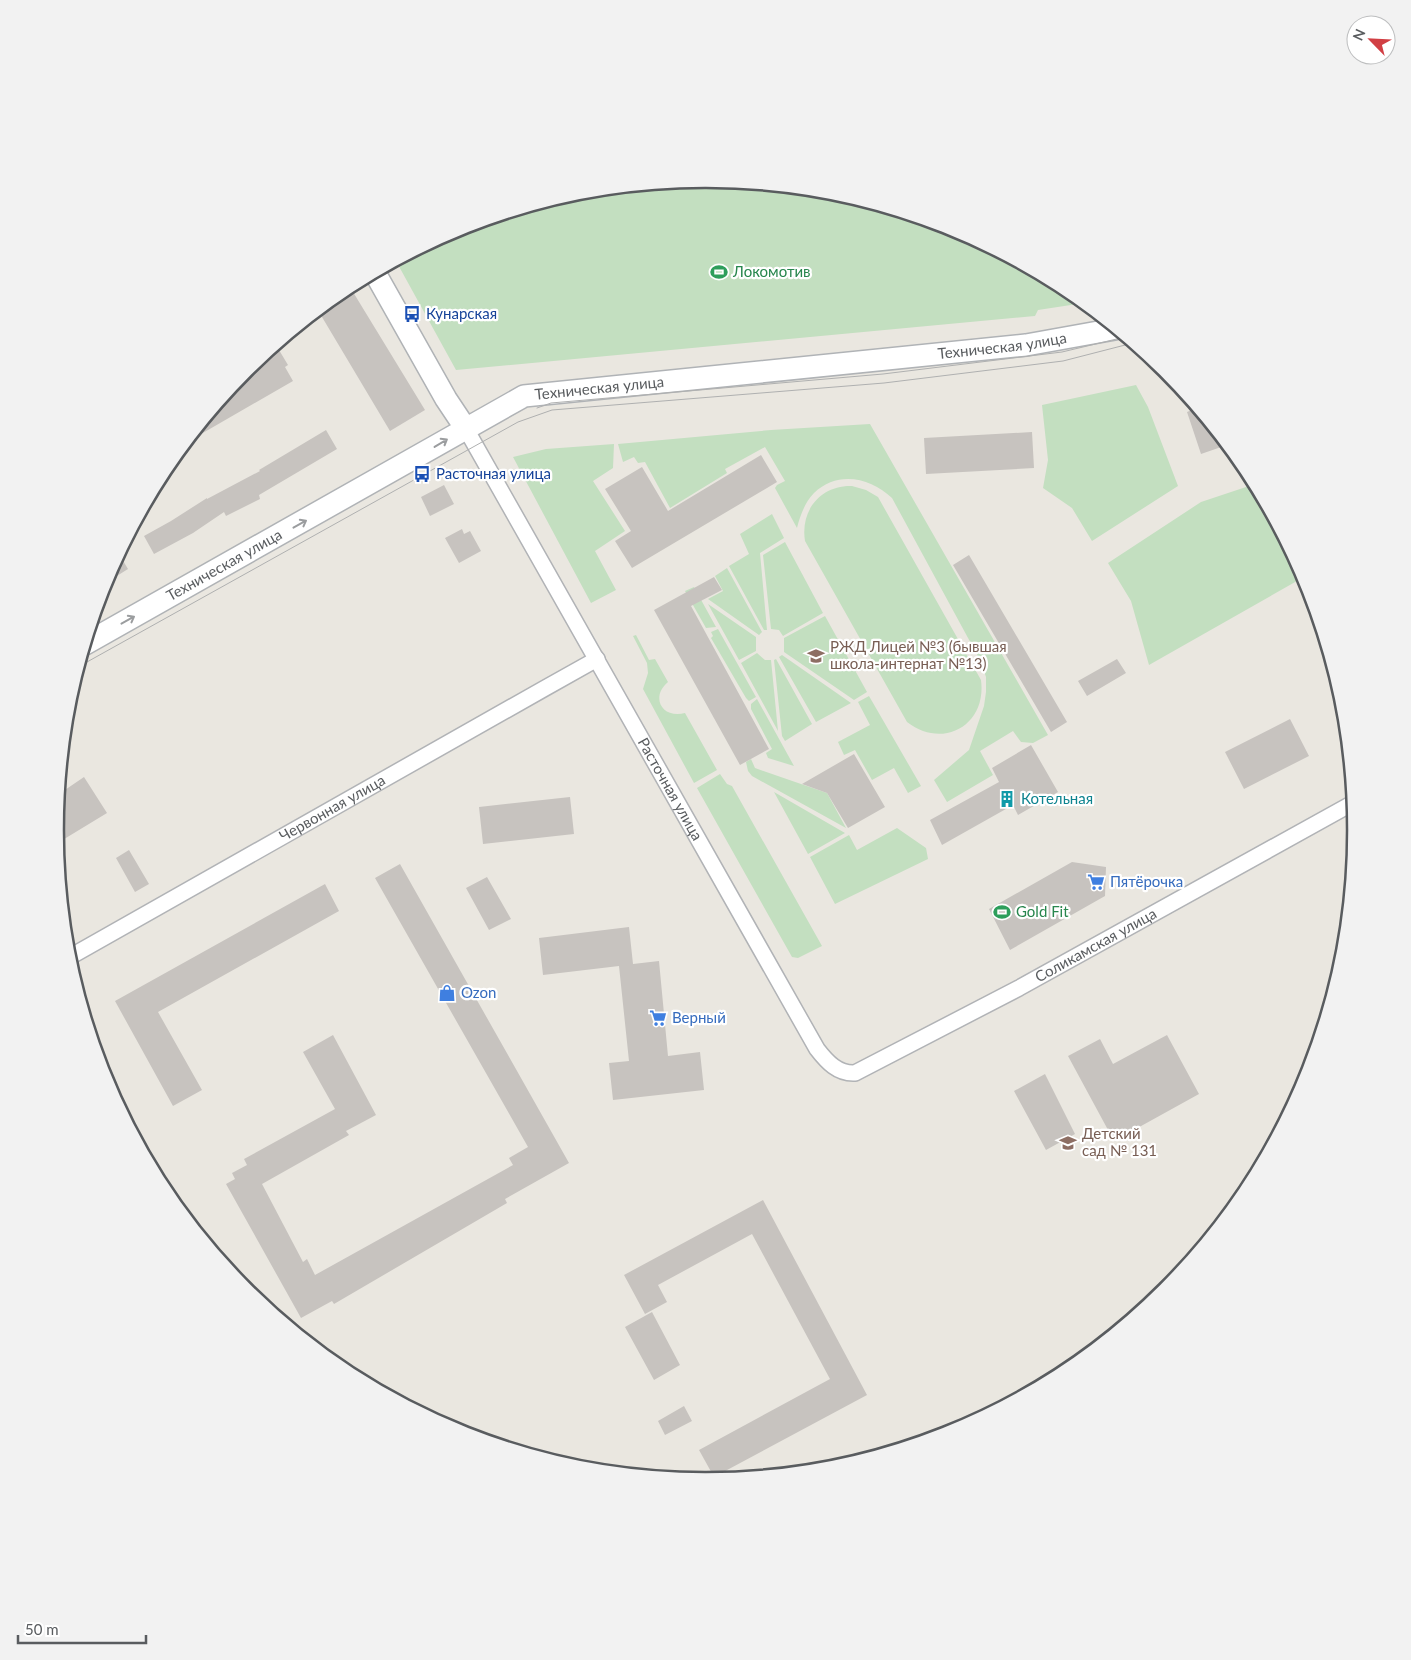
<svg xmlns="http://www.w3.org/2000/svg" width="1411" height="1660" font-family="Lato,sans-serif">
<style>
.green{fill:#c3dfc0}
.building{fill:#c7c3bf}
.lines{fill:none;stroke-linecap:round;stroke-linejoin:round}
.street-casing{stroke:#b1b3b6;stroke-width:18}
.secondary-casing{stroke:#b0b3b6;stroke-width:24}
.street{stroke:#fff;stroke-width:15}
.secondary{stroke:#fff;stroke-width:21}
.tram{stroke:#afb0b0;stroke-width:1}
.oneway{stroke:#9b9d9f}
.labels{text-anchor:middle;stroke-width:4.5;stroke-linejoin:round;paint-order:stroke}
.leisure-label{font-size:15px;fill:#27864d;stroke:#fff;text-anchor:start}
.transit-label{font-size:15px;fill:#164399;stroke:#fff;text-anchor:start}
.street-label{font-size:15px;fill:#595c5f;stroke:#fff}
.education-label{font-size:15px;fill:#785e54;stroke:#fff;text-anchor:start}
.culture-label{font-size:15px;fill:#0d838f;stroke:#fff;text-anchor:start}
.shop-label{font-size:15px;fill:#366cbe;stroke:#fff;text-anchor:start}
.rim{fill:none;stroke:#595c5f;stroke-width:2.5}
</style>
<rect width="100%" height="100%" fill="#eae7e0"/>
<path class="green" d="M706,180L833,192L955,229L1067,289L1084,303L1038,310L1035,316L456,370L396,261L457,229L579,192Z
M1136,385L1148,407L1178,486L1092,541L1072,508L1043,488L1048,460L1042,405Z
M870,424L1048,735L1033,743L1021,742L1013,731L980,751L993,775L947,802L934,780L969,750L984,706L986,692V677L980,660L892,498C871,478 838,470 814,493C805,502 800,516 797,528L775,488L777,485L785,481L765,447L725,469L727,473L670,508L645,462L638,463L634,457L623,462L618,444L771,430Z
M614,444L613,468L593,481L625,531L595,551L616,590L591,603L513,457L546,449Z
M1255,484L1304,577L1149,665L1131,601L1108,563L1201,502Z
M852,486L866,490L878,497L981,680C987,725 943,750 907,722L805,541C800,510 821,485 852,486Z
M772,514L784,538L760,553L767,630H764L729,566L749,554L740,534Z
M785,542L823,613L783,636L779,630L771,629L763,555Z
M727,568L762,632L759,635L708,599L723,591L715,576Z
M694,587L716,627L706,628L685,591Z
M708,604L756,637V651L739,660Z
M825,616L867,692L854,700L784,652V638Z
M718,629L756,697L749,701L746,698L711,638L713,636L711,632Z
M636,635L649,660L655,659L668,682C650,697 662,719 685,713L717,770L694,783L643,689L648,673L647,663L633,636Z
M757,653L765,660H771L778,731L741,663Z
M782,655L851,703L816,722L779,657Z
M776,659L812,724L785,741L782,736L774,660Z
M869,696L921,786L908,793L894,768L872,780L855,750L844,755L838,742L870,725L858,702Z
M757,699L794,766L768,758L766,753L772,749L751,709V704Z
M751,759L755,768L827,793L846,828L752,776L748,771L746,762Z
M720,774L727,784L732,786L822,946L798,958L792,957L697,788Z
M774,792L845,833L808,854Z
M897,828L926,848L928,859L835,904L810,857L849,835L857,850Z"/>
<path class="building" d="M353,292L425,410L390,431L319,312Z
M276,345L288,365L285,367L293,381L189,441L188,440L246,370Z
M1197,408L1203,416L1227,445L1201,454L1187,412Z
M326,430L337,449L259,495L260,499L226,516L224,512L193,533L154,554L144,536L171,521L207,498V499L260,471L259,470Z
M1032,432L1034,468L926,474L924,438Z
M761,455L777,482L632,568L615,541L631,531L605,489L642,467L668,511Z
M444,485L454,504L430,516L421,497Z
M462,529L464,534L470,531L481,551L459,563L445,538Z
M119,554L128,569L104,584L105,581Z
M969,555L1067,722L1051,732L953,565Z
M714,577L722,590L691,606L769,749L740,765L654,610Z
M1117,659L1126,673L1087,696L1078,681Z
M1290,719L1309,756L1244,789L1225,752Z
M1031,745L1058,792L1018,815L1013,805L942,845L930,820L999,782L992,768Z
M854,754L885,807L848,828L827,793L802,784Z
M84,777L107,813L56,844L55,830L59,794Z
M570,797L574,834L483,844L479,807Z
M129,850L149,884L135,892L116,858Z
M1072,862L1106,867L1105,896L1010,950L989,909Z
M400,864L569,1163L505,1199L507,1203L334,1304L332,1301L301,1318L226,1184L235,1179L232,1173L247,1165L244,1159L335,1109L303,1052L333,1035L376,1115L346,1131L349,1135L262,1184L303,1262L307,1259L315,1275L513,1165L509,1158L528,1147L375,878Z
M487,877L511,919L489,930L466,888Z
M325,884L339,911L158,1012L202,1090L173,1106L115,1001Z
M629,927L633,964L659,961L668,1056L700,1052L704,1090L613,1100L609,1063L629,1061L619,966L543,975L539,938Z
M1167,1035L1199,1094L1114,1141L1068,1056L1100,1039L1113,1064Z
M1045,1074L1075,1134L1046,1150L1014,1091Z
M763,1200L867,1395L714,1477L699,1450L830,1379L752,1234L658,1285L667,1302L645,1314L624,1275Z
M652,1312L680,1365L654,1380L625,1327Z
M684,1406L692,1421L665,1435L658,1421Z"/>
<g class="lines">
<g class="street-casing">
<g id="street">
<path id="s1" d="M466,429L817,1049C827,1062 838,1074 855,1073L1019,988L1353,803"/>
<path id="s2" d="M68,958C244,859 420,758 597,659"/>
</g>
</g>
<g class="secondary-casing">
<g id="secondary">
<path d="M375,273L446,399L466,429"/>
<path id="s3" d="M85,644L524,396L1026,345L1115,329"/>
</g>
</g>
<use href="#street" class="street"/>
<use href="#secondary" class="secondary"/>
<path class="tram" d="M537,408L551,403L883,374L1062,352L1125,337
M78,667L518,422L552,410L884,383L1063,361L1133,343"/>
</g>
<defs><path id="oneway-shaft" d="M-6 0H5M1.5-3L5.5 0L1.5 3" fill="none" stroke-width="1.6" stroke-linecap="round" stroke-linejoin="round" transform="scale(1.25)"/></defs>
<g class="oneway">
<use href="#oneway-shaft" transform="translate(441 443) rotate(-31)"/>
<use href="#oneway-shaft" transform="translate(300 524) rotate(-29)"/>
<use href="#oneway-shaft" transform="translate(128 620) rotate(-29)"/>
</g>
<defs>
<g id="stadium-bare" transform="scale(1.35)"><path d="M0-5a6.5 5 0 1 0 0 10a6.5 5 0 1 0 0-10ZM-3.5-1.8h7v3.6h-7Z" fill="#2e9e5b" stroke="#fff" stroke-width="2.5" paint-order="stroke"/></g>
<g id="bus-bare" transform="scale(1.35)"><path d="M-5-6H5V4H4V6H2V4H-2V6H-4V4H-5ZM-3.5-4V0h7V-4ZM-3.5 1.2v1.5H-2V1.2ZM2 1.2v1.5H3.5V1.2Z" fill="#1a4fb4" stroke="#fff" stroke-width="2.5" paint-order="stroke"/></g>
<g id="school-bare" transform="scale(1.35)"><path d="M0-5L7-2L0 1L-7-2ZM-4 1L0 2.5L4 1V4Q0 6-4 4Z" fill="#8d6e63" stroke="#fff" stroke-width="2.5" paint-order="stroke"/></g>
<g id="building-bare" transform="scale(1.35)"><path d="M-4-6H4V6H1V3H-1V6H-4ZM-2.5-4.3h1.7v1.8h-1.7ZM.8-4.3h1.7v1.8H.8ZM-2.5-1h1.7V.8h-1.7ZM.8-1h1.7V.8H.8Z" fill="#0f9aa8" stroke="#fff" stroke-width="2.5" paint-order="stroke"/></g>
<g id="supermarket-bare" transform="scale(1.35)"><path d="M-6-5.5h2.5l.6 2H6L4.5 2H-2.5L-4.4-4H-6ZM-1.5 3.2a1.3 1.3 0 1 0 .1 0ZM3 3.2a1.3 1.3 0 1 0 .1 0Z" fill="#3f7fe0" stroke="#fff" stroke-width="2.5" paint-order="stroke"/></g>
<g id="shop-bare" transform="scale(1.35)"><path d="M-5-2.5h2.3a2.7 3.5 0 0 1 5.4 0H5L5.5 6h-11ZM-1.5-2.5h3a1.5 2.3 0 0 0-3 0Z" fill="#3f7fe0" stroke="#fff" stroke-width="2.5" paint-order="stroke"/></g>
</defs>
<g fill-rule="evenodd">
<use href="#stadium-bare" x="719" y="272"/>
<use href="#bus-bare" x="412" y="314"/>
<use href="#bus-bare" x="422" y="474"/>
<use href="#school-bare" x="816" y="656"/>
<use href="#building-bare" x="1007" y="799"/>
<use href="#supermarket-bare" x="1096" y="882"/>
<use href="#stadium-bare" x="1002" y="912"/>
<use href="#shop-bare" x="447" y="993"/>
<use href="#supermarket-bare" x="658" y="1018"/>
<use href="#school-bare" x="1068" y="1143"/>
</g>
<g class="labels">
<g class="leisure-label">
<text x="733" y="277">Локомотив</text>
<text x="1016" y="917">Gold Fit</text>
</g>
<g class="transit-label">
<text x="426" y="319">Кунарская</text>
<text x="436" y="479">Расточная улица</text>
</g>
<g class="street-label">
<text dy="5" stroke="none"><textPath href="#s3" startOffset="985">Техническая улица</textPath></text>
<text dy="5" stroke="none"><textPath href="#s3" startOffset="580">Техническая улица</textPath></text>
<text dy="5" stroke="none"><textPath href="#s3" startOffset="160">Техническая улица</textPath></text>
<text dy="5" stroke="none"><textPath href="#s1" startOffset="414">Расточная улица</textPath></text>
<text dy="5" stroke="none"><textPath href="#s2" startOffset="304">Червонная улица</textPath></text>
<text dy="5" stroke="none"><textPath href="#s1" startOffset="1032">Соликамская улица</textPath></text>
</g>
<g class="education-label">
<text x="830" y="652">РЖД Лицей №3 (бывшая<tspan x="830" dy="17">школа-интернат №13)</tspan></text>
<text x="1082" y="1139">Детский<tspan x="1082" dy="17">сад № 131</tspan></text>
</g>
<g class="culture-label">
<text x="1021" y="804">Котельная</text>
</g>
<g class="shop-label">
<text x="1110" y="887">Пятёрочка</text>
<text x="461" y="998">Ozon</text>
<text x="672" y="1023">Верный</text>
</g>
</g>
<path d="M0 0H1411V1660H0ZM705 188H706A641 641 0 0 1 1347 829V831A641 641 0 0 1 706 1472H705A641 641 0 0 1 64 831V829A641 641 0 0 1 705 188Z" fill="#f2f2f2" fill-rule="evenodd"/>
<path class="rim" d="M705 188H706A641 641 0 0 1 1347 829V831A641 641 0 0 1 706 1472H705A641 641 0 0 1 64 831V829A641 641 0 0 1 705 188Z"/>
<g transform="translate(1371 40) rotate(294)"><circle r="24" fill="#ffffff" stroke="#bdbebf"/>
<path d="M0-4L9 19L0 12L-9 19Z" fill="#d13f44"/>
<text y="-8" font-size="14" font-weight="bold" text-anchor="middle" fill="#595c5f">N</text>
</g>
<path d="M18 1635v8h128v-8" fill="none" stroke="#595c5f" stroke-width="2.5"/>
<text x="25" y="1635" font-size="15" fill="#595c5f" stroke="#ffffff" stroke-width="4" paint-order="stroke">50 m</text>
</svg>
